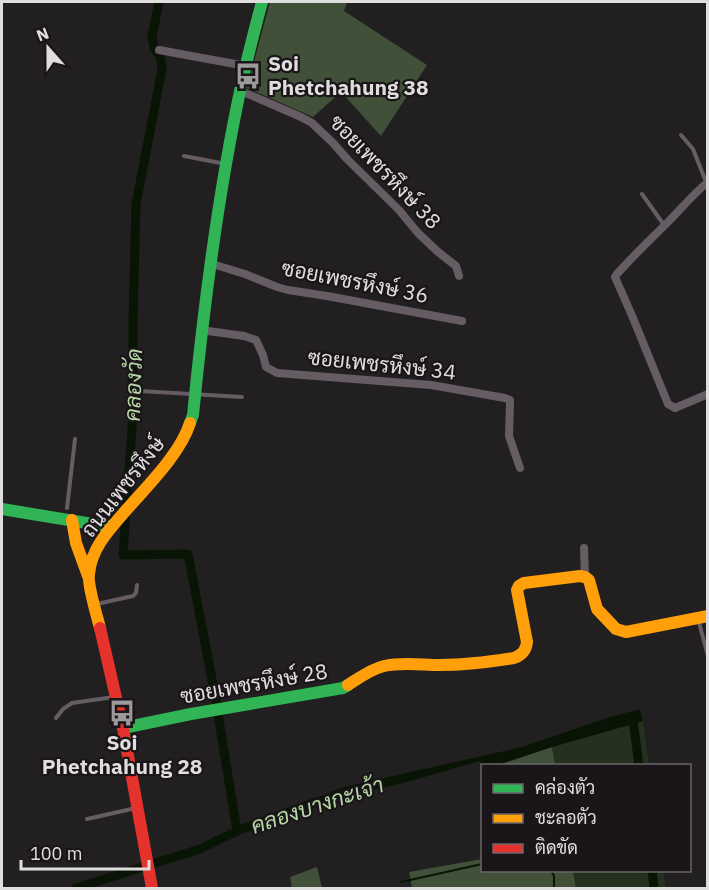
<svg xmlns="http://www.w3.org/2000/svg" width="709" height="890" font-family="'IBM Plex Sans',Sarabun,sans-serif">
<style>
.green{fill:#25311f}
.forest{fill:#415039}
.water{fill:#081504}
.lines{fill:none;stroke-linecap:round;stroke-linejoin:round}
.stream{stroke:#081504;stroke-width:2}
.canal{stroke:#081504;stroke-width:9}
.lane{stroke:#665c63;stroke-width:4}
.street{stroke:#665c63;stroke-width:8}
.fast{stroke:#30b455;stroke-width:12}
.slow{stroke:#ff9f0a;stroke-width:12}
.jam{stroke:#e5322d;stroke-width:12}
.labels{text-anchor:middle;stroke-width:4.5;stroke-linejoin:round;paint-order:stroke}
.poi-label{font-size:21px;font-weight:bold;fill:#e0dddf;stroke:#191518;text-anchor:start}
.street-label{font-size:21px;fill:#e0dddf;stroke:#191518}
.water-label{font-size:22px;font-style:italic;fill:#b5d6a4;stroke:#191518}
</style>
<rect width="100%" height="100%" fill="#211f20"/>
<path class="green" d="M643,721L649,765H555L552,747Z
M573,871H663L666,888H576Z"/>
<path class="forest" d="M270,2H347L344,11L427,65L381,136L341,92L313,117L247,88Z
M552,747L555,765L496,766Z
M482,859V870L573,871L576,888H412L409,872Z
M317,867L322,888H292L290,877Z"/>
<path class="water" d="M640,709L643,721L552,747L496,765L482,766L480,761L407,782L350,795L305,808L304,803L344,787L522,747L610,717Z"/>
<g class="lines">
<path class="stream" d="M551,870L554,876V888
M401,882L482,864"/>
<path class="canal" d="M159,2L152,36L154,48L160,56L162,69L136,204L133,320V413L123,555L188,554L217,705
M218,714L237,831
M625,722L633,720L639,766
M652,870L654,888
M76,888L200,849L237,831L316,802"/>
<path class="lane" d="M681,135L693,149L706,182
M184,156L226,164
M642,194L664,225
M140,391L242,397
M67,508L75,439
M97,604L133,596L136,593L137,585
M698,619L708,656
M56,718L63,709L72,703L114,697
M87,819L136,808"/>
<path class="street" d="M159,50L246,66
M241,91L301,117L312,123L333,143L347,159L399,210L418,233L437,251L456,266L459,276
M708,182C693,194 681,209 667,223C650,240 633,256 617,274L615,277L633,318L668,404L675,408L708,394
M209,263L245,274L277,287L288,290L327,296L462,321
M201,330L244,336L256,340L263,355L266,367L277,373L431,385L505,398L510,400V403L509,436L520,468
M584,548L585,577"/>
<path class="fast" d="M190,423L193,415C204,303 218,192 242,82C248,55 255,28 262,2
M2,509L111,527
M123,728L191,714L343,688L348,685"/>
<path class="slow" d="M72,520L76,543L88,576
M100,628C97,616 87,584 89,574C91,550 107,532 122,515C144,489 180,455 190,423
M348,685C359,678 371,669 384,666C402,662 422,665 440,665C465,665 489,662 514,658C522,655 526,651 527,642L517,590L519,586L524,583L580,576L585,577L589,580L597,609L616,629L626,632L708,616"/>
<path class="jam" d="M100,628L123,728L152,888"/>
</g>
<defs>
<g id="bus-bare" transform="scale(2.07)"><path d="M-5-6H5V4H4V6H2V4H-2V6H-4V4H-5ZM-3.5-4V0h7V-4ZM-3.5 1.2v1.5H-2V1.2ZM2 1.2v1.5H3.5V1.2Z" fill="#9d9a9c" stroke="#191518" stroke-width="2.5" paint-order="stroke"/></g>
</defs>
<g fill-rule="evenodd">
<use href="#bus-bare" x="248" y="76"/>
<use href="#bus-bare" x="122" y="713"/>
</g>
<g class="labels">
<g class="poi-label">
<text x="268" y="71">Soi<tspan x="268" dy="24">Phetchahung 38</tspan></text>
<text x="122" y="750" text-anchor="middle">Soi<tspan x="122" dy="24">Phetchahung 28</tspan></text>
</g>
<g class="street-label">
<text transform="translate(385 172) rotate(46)" y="7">ซอยเพชรหึงษ์ 38</text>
<text transform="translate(355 282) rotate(11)" y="7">ซอยเพชรหึงษ์ 36</text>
<text transform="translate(382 365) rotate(6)" y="7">ซอยเพชรหึงษ์ 34</text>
<text transform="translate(123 487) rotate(-52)" y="7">ถนนเพชรหึงษ์</text>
<text transform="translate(254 684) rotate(-10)" y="7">ซอยเพชรหึงษ์ 28</text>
</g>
<g class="water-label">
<text transform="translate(133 385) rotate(-88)" y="8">คลองวัด</text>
<text transform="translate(317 805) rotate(-18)" y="8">คลองบางกะเจ้า</text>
</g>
</g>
<rect width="709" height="890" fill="none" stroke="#e0dddf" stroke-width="6"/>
<rect x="481" y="764" width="210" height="108" fill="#191518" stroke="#696568" stroke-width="1.5"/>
<rect x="493" y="784" width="30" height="9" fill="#30b455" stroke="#696568" stroke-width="1.5"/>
<text x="535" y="794" font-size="18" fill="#e0dddf">คล่องตัว</text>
<rect x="493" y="814" width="30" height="9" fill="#ff9f0a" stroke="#696568" stroke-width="1.5"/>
<text x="535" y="824" font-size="18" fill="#e0dddf">ชะลอตัว</text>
<rect x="493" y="844" width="30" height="9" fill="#e5322d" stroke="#696568" stroke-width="1.5"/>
<text x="535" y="854" font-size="18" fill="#e0dddf">ติดขัด</text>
<g transform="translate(48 48) rotate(339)" stroke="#191518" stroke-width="4.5" paint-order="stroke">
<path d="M0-4.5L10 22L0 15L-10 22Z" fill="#e0dddf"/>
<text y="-9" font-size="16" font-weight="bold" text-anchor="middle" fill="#e0dddf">N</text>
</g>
<path d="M21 860v9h128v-9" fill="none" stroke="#e0dddf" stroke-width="3"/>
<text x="30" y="860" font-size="18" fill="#e0dddf" stroke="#191518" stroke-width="4.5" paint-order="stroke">100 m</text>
</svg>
